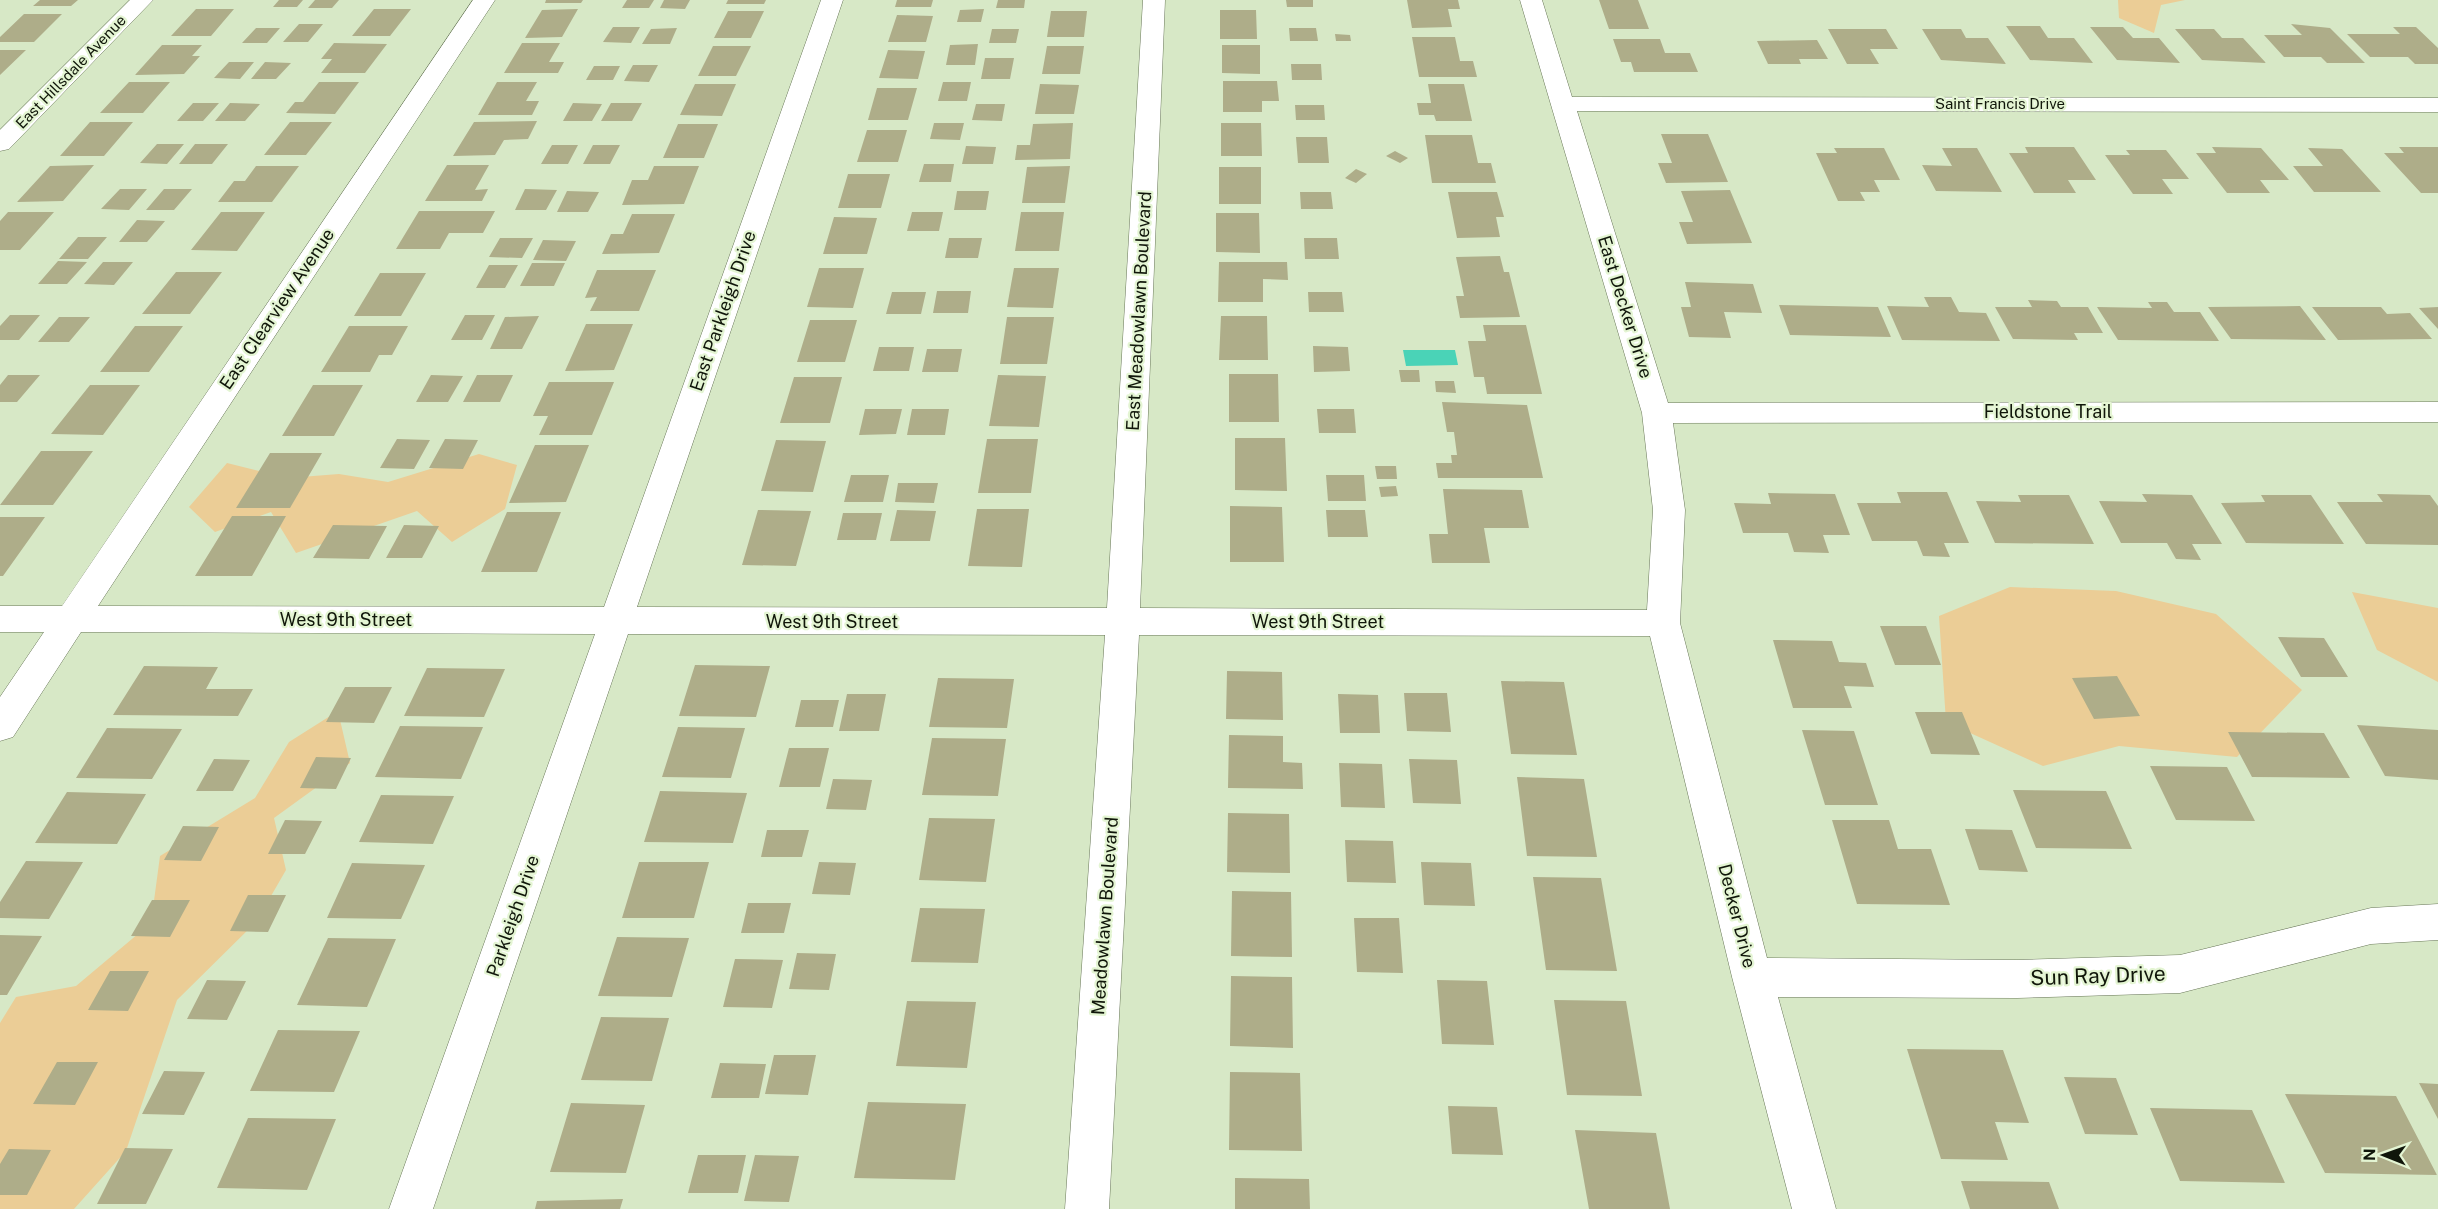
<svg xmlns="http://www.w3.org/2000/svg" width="2438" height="1209" font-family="'Public Sans',sans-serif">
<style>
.green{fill:#ebcd96}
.water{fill:#4ad3b7}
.building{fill:#aead89}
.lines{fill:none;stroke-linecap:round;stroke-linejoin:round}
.street-casing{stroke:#697759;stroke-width:1}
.street{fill:#fff;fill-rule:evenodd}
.labels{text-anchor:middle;stroke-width:4.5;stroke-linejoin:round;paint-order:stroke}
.far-street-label{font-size:15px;fill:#10160a;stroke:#e4f5d3}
.street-label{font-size:18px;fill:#10160a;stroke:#e4f5d3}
.near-street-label{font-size:21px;fill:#10160a;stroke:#e4f5d3}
</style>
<rect width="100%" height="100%" fill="#d7e8c6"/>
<path class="green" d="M2118,0H2185L2161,5L2154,33L2119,18Z
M479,454L517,465L505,509L452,542L417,511L296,553L271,512L215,532L189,507L227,463L288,478L339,474L388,482Z
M2010,587L2116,591L2216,614L2302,690L2237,757L2119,746L2043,766L1946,722L1939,616Z
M2352,592L2438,608V682L2377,650Z
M338,711L350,763L274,818L286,870L256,922L177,1000L126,1151L74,1209H0V1023L16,997L76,986L151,923L160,856L255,798L289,742Z"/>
<path class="water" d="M1403,350H1455L1458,365L1406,366Z"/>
<path class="building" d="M40,0H78L71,6H33Z
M279,0H303L297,7H273Z
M315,0H339L332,8H308Z
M546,0H583L581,3H545Z
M627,0H654L649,8H622Z
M664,0H690L685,9L660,8Z
M728,0H766L764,4H726Z
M897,0H933L931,7H895Z
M998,0H1025L1024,8H996Z
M1286,0H1313V7H1287Z
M1407,0H1458L1460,9H1448L1452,27L1412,28Z
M1599,0H1638L1649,29H1609Z
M196,9H234L211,36H171Z
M374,9H411L390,36H352Z
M578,9L562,37L525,38L542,10Z
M984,9L981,22H957L960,10Z
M1220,10H1256L1257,39H1220Z
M728,11H764L751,38H714Z
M1051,11H1087L1084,37H1047Z
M24,14H62L34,42H0V37Z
M897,15L933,16L926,42H888Z
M299,24H323L308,42H283Z
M2291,24L2330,28L2365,63H2327L2321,57H2284L2264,35H2302Z
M2006,26H2040L2048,38H2074L2093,63L2030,60Z
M613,27H640L631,43L603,42Z
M2090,27H2123L2133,38H2159L2180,63L2117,60Z
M2393,27H2416L2438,48V64H2415L2408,57H2370L2347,34H2400Z
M256,28H280L267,43H242Z
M677,28L670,44H642L651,29Z
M1289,28H1316L1318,41H1290Z
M992,29H1019L1016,43H989Z
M1828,29H1886L1898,49H1870L1879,64H1847Z
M1922,29H1961L1966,38H1988L2006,64L1941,60Z
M2175,29H2214L2222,38H2243L2266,63L2202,60Z
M1335,34L1350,35L1351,41H1336Z
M1412,37H1455L1460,61H1473L1477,77H1419Z
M1613,39H1660L1665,53H1690L1698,72H1634L1631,62H1621Z
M1817,40L1828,59H1799L1801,64H1768L1757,41Z
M334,43L387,44L365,73H321L332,59H321Z
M522,43H560L549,62H564L558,73H504Z
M978,44L975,65H946L950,45Z
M162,45H202L192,56H200L184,74L135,75Z
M1222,45H1260V74L1222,73Z
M713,46H751L736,76H698Z
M1047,46H1084L1080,74H1042Z
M0,50H26L0,75Z
M888,50L925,51L918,79L879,78Z
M985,58H1014L1010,79H981Z
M229,62H254L240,79L214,78Z
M265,62L291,63L276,79H251Z
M1291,64H1321L1322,80H1292Z
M633,65H658L649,82L624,81Z
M594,66H620L613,80H586Z
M1223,81H1277L1279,101H1262V112H1223Z
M129,82H170L143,113H100Z
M319,82H359L335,114L286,113L295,102H303Z
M497,82H537L526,101H539L532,115H478Z
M943,82H971L967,101H938Z
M695,84H736L722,116L680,115Z
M1040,84L1079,85L1074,114H1035Z
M1428,84H1464L1472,121H1436L1434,115H1419L1417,103H1431Z
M877,88H917L908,120H868Z
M193,103H219L203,121H177Z
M230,103L260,104L245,121H215Z
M573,103L602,104L592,121H563Z
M611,103H642L632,121H601Z
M976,104H1005L1002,121L972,120Z
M1295,105H1324L1325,120H1296Z
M537,121L528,139L504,140L495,155L453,156L474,122Z
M90,122H133L104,156H60Z
M290,122H332L306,155H264Z
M934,123H964L960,140L930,139Z
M1073,123L1070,159L1015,160L1017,145H1030L1033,124Z
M1221,123H1261L1262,156H1221Z
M678,124H718L704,158H663Z
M867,130H907L898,162H857Z
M1661,134H1708L1728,182L1666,183L1658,163H1672Z
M1425,135H1472L1478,163H1491L1496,183H1432Z
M1296,137H1327L1329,163H1298Z
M157,144H184L167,164L140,163Z
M195,144H228L212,164H179Z
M552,145H578L568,164H541Z
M593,145H620L610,164H583Z
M966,146L996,147L993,164H962Z
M2025,147H2074L2096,180H2068L2076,193H2034L2009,153H2028Z
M2212,147L2261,148L2289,180H2260L2270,193H2227L2196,153H2216Z
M2399,147H2438V193H2421L2384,153H2404Z
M1834,148H1884L1900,180H1874L1880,192H1860L1865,201H1838L1816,153H1837Z
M1942,148H1977L2002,192L1936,191L1922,165L1952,166Z
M2308,148L2342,149L2381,192H2314L2293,166H2323Z
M2126,150H2166L2189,179H2162L2173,194H2133L2105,155H2130Z
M1395,151L1408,158L1400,163L1386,156Z
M924,164H954L951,182H919Z
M94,165L63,201L17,202L50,166Z
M447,165H489L475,190L488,189L482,201H425Z
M256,166H299L272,202H218L234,181H245Z
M654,166H699L684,204L622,205L632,180H648Z
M1070,166L1065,203H1022L1027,167Z
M1219,167H1261V204H1219Z
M1356,169L1367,174L1356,183L1345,178Z
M848,174H890L881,208H838Z
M120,189H147L129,210L101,209Z
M164,189H192L174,210H146Z
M525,189L557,190L546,210H515Z
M1730,190L1752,243L1687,244L1679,222H1693L1681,191Z
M567,191L599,192L588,212H557Z
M957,191H989L986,210H954Z
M1300,192H1331L1333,209H1301Z
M1448,192H1497L1504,217H1496L1500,237L1457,238Z
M419,211H495L483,233H449L440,249H396Z
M8,212H54L20,250H0V221Z
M221,212H265L237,251L191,250Z
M912,212H943L939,231H907Z
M1021,212H1064L1059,251H1015Z
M1216,213H1259L1260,253L1216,252Z
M632,214H675L659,253L602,254L611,234H623Z
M834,217L877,218L867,254H823Z
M137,220L165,221L147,242H119Z
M78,237H107L88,259H59Z
M500,238H533L522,258L489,257Z
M949,238H982L978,258H945Z
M1304,238H1337L1339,259H1305Z
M543,240L576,241L566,261L533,260Z
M1500,256L1504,272H1509L1520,317L1460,318L1456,296H1464L1456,257Z
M58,261L87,262L67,284H38Z
M103,262H133L114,285L84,284Z
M1219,262H1287L1288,280L1263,279V302H1218Z
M532,263H565L554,286H520Z
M489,265H518L505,288H476Z
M819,268H864L853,308L807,307Z
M1014,268H1059L1053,308L1007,307Z
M597,270H656L639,311H590L597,297L585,298Z
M176,272H222L190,314H142Z
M380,273H426L401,316H354Z
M1685,282L1753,284L1762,313L1724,312L1731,338L1689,337L1681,307H1691Z
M937,291H971L968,313H933Z
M892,292H926L921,314H886Z
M1308,292H1342L1344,312H1309Z
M1924,297H1951L1959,312L1986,313L2000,341L1902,340L1887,306L1929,307Z
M2028,300L2057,301L2061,307H2088L2103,333H2074L2078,340L2013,339L1995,307H2032Z
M2148,302H2167L2174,312H2200L2219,341L2118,340L2097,307L2152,308Z
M1779,305L1878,307L1891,337L1790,335Z
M2300,306L2326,340L2231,339L2208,307Z
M2312,307H2381L2387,314L2410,313L2432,339L2338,340Z
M2438,307V329L2419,308Z
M10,315H40L19,340H0V326Z
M465,315H495L482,340H451Z
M539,316L522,349H490L505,317Z
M1221,316H1267L1268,360H1219Z
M59,317H90L69,342H38Z
M1007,317H1054L1047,364H1000Z
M810,320H857L845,362H797Z
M586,324H633L614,370L565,371Z
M1483,325H1526L1542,394H1487L1484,377H1474L1468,341H1486Z
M135,326H183L149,372H100Z
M349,326H408L392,355H379L370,372H321Z
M1313,346L1348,347L1350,371L1314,372Z
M879,347H914L909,371H873Z
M927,349H962L958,372H922Z
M1399,370H1419L1420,382H1401Z
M1229,374H1278L1279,422H1229Z
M8,375H40L17,402H0V385Z
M431,375L463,376L448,402H416Z
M477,375H513L500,402H463Z
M998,375L1046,376L1039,427L989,426Z
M794,377H842L830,423H780Z
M1435,381H1454L1456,393L1436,392Z
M549,382H614L592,435H539L548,416H533Z
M90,385H140L103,435L51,434Z
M313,385H363L334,436H282Z
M1442,402L1527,405L1543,478H1438L1436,463H1452L1451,455H1457L1454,432H1447Z
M865,409H902L896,434L859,435Z
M912,409H949L945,435H907Z
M1317,409H1354L1356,433H1319Z
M1235,438H1285L1287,491L1235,490Z
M397,439L430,440L414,469L380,468Z
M445,439L478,440L463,469L429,468Z
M987,439H1038L1031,493H978Z
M776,440L826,441L813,492L761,491Z
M535,445H589L566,502L509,503Z
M41,451H93L53,505H0Z
M270,453H322L290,508H236Z
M1375,466H1396L1397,479H1377Z
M851,475H889L883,502H844Z
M1326,475H1364L1366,501H1328Z
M898,483H938L934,503L895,502Z
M1396,486L1398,496L1381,497L1379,487Z
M1443,489L1522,490L1529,528H1484L1490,563H1432L1429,534H1448Z
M1897,492H1947L1969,543H1944L1950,557L1923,556L1917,541H1872L1857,503H1901Z
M1768,493L1835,494L1850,535H1823L1829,553L1794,552L1788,533H1743L1734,503L1771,504Z
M2142,494L2192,495L2222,544H2192L2201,560L2176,559L2167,543H2121L2099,501L2147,502Z
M2377,494L2430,495L2438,506V545L2366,544L2337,502H2383Z
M2018,495H2069L2094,544L1995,543L1976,501L2021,502Z
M2261,495H2311L2344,544L2246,543L2221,503L2265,502Z
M1230,506L1282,507L1284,562H1230Z
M977,509H1029L1022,567L968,566Z
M758,510L811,511L796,566L742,565Z
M897,510L936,511L930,541H890Z
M1326,510H1365L1368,537H1328Z
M507,512H561L537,572H481Z
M843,513H882L876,540H837Z
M232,516H286L252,576H195Z
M0,517H45L3,576H0Z
M333,525L387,526L369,559L313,558Z
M404,525L439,526L422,558H386Z
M1880,626H1926L1941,665H1895Z
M2278,637L2324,638L2348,677H2301Z
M1773,640L1832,641L1839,662L1866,663L1874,687L1844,686L1852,708H1793Z
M695,665L770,666L756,717L679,716Z
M144,666L218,667L206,689H253L238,716L113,715Z
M427,668L505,669L484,717L404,716Z
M1227,671L1282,672L1283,720L1226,719Z
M2117,676L2140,716L2094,719L2072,678Z
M938,678L1014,679L1007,728L929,727Z
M1501,681L1564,682L1577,755L1511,754Z
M345,687H392L374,723L326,722Z
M1404,693H1447L1451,732L1407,731Z
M847,694H886L879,731H839Z
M1338,694L1378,695L1380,733H1340Z
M801,700H839L833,727H795Z
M1915,712H1962L1980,755L1931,754Z
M2357,725L2438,730V780L2385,776Z
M400,726L483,727L461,779L375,777Z
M678,727L745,728L731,778L662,777Z
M107,728L182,729L152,779L76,778Z
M1802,730L1854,731L1878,805H1825Z
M2228,732L2324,733L2350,778L2252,777Z
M1229,735L1283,736V762L1302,763L1303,789L1228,788Z
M932,738L1006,739L998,796L922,795Z
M789,748H829L820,787H779Z
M316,757L351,758L336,789L300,788Z
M214,759L250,760L233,791H196Z
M1409,759L1457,760L1461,804L1413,803Z
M1339,763L1382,764L1385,808L1341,807Z
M2150,766L2227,767L2255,821L2176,820Z
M1517,777L1584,779L1597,857L1527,856Z
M833,779L872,780L866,810L826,809Z
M2013,790L2106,791L2132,849L2036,848Z
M660,791L747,793L733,843L644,842Z
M67,792L146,794L117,844L35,843Z
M381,795L454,796L433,844L359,842Z
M1228,813L1289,814L1290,873L1227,872Z
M929,818L995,819L986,882L919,880Z
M285,820L322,821L305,854H268Z
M1832,820H1889L1898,849H1931L1950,905L1857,904Z
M183,826L219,827L201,861L164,860Z
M1965,829L2012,830L2028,872L1979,870Z
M767,830H809L802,857H761Z
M1345,840L1393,841L1396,883L1347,882Z
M26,861L83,862L49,919L0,918V902Z
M639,862H709L694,918H622Z
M819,862L856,863L850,895L812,894Z
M1421,862L1471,863L1475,906L1424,905Z
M352,863L425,865L401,919L327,918Z
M1533,877L1601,878L1617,971L1546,970Z
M1232,891L1291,892L1292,957L1231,956Z
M248,895H286L268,932L230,931Z
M152,900H190L170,937L131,936Z
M748,903H791L784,933H741Z
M920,908L985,909L978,963L911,962Z
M1354,918H1399L1403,973L1357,972Z
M0,935L42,936L7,995H0Z
M617,937L689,938L672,997L598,996Z
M328,938L396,939L367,1007L297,1005Z
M797,953L836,954L829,990L789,989Z
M735,959L783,960L772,1008L723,1007Z
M110,971H149L128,1011L88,1010Z
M1231,976L1292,977L1293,1048L1230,1046Z
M207,980L246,981L227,1020L187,1019Z
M1437,980L1487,981L1494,1045L1442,1044Z
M1554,1000L1626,1001L1642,1096L1567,1095Z
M907,1001L976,1002L967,1068L896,1066Z
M601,1017L669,1018L652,1081L581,1080Z
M278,1030L360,1031L334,1092L250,1091Z
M1907,1049L2003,1050L2029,1123L1995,1122L2008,1160L1941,1159Z
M774,1055H816L808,1095L765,1094Z
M57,1062H98L75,1105L33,1104Z
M720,1063L766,1064L759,1098H711Z
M164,1071L205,1072L184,1115L142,1114Z
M1230,1072L1300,1073L1302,1151L1229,1150Z
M2064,1077L2116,1078L2138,1135L2085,1134Z
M2419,1083L2438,1084V1119Z
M2285,1094L2396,1096L2437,1175L2325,1173Z
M868,1102L966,1104L955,1180L854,1178Z
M571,1103L645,1105L626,1173L550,1172Z
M1448,1106L1497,1107L1503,1155L1452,1154Z
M2150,1108L2252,1110L2285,1183L2180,1181Z
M248,1118L336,1119L307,1190L217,1188Z
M1575,1130L1656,1133L1670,1209H1589Z
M125,1148L173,1149L146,1204H97Z
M9,1149L51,1150L27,1195H0V1164Z
M698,1155H746L738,1193H688Z
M755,1155L799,1156L789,1202L744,1201Z
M1235,1178L1309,1179L1310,1209H1235Z
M1961,1181L2049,1182L2059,1209H1970Z
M623,1199L620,1209H535L537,1201Z"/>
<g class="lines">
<g class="street-casing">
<path id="street" d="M130,0H153L9,149L0,151V130Z
M473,0H495L98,606L604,607L821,0H843L637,607L1107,608L1143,0H1165L1140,608L1647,610L1653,510L1642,413L1520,0H1542L1572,97L2438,98V112L1577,111L1668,403L2438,402V422L1673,423L1685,510L1680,623L1767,958L2017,960L2180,955L2371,908L2438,904V940L2371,944L2180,993L2017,998L1778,997L1836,1209H1792L1732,977L1650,636L1139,635L1109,1209H1065L1105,635L628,634L433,1209H389L595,634L81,632L13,737L0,741V697L44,632H0V606H62Z"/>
</g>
<use href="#street" class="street"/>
</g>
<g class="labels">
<g class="far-street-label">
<text transform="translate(71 72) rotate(-46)" y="5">East Hillsdale Avenue</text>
<text x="2000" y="109">Saint Francis Drive</text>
</g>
<g class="street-label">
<text transform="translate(1625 307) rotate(73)" y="6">East Decker Drive</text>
<text transform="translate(277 309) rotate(-56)" y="6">East Clearview Avenue</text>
<text transform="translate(723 311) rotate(-71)" y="6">East Parkleigh Drive</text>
<text transform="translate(1139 311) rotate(-87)" y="6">East Meadowlawn Boulevard</text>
<text x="2048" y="418">Fieldstone Trail</text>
<text x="346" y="626">West 9th Street</text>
<text x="832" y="628">West 9th Street</text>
<text x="1318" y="628">West 9th Street</text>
<text transform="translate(513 916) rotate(-71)" y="6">Parkleigh Drive</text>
<text transform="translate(1105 916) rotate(-86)" y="6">Meadowlawn Boulevard</text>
<text transform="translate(1737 916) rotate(76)" y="6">Decker Drive</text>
</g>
<g class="near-street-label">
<text transform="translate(2098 976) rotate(-2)" y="7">Sun Ray Drive</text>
</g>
</g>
<g transform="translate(2384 1155) rotate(271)" stroke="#e4f5d3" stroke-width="4.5" paint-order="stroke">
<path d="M0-4.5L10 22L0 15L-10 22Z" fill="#10160a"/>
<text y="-9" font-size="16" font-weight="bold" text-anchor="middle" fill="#10160a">N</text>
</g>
</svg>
